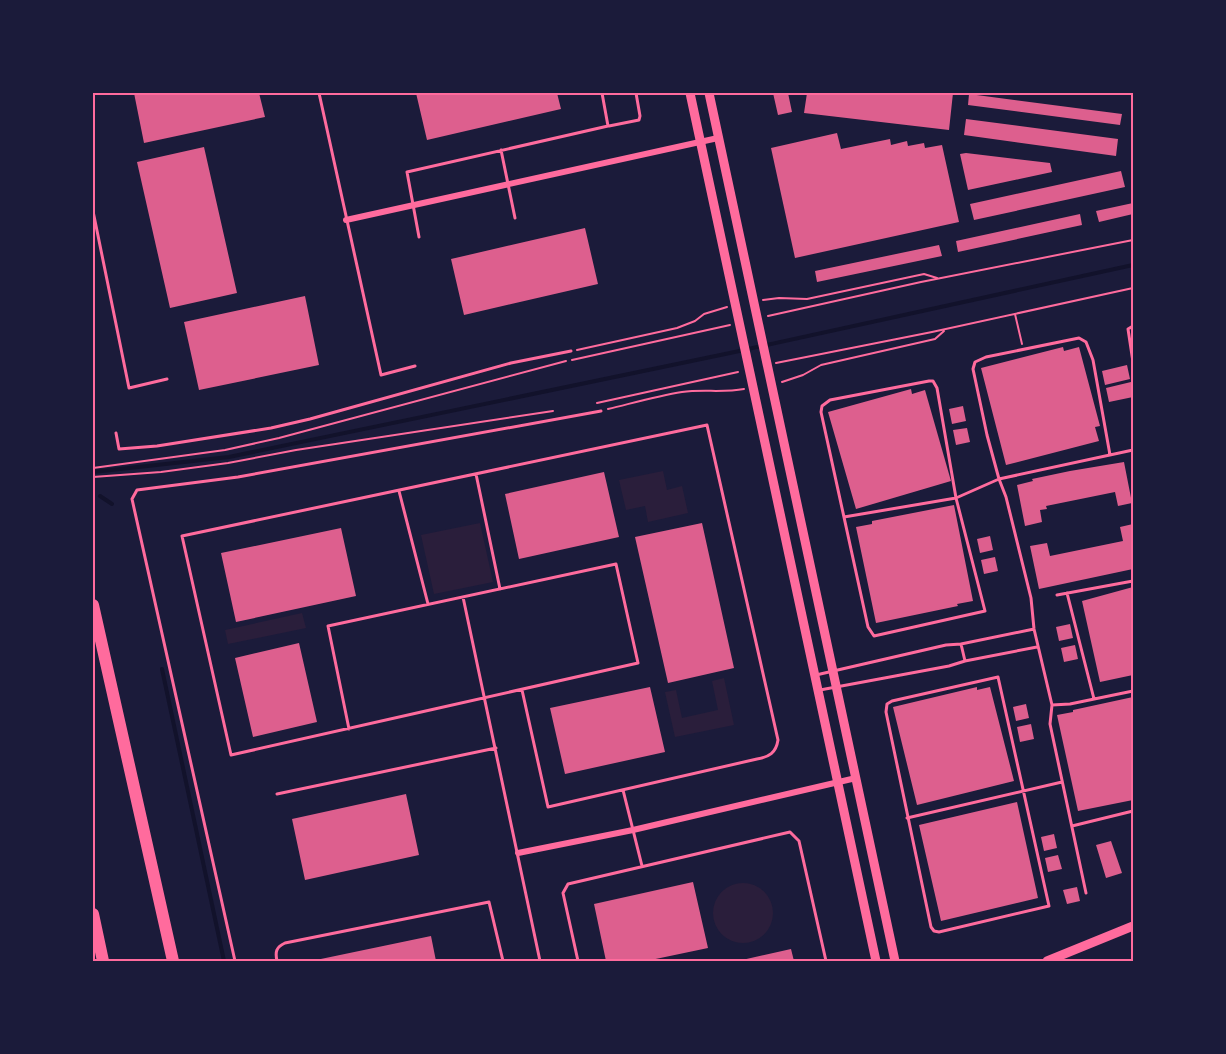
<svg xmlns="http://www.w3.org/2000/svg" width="1226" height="1054" font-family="'Source Sans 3',sans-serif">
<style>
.green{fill:#2a1e3b}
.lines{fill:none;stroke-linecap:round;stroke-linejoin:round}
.stream{stroke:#12122b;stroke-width:4}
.building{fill:#dd5f8e}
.path{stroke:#ff6b9d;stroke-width:2}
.service{stroke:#ff6b9d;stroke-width:3}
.minor{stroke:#ff6b9d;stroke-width:6}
.secondary{stroke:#ff6b9d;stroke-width:9}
.motorway{stroke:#ff6b9d;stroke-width:12}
.neatline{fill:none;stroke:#ff6b9d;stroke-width:2}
</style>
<rect width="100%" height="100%" fill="#1b1b3a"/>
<path class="green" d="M663,471L667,490L682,486L688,513L648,522L645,506L626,510L619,480Z
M480,523L493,582L434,594L421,535Z
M302,613L306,628L228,644L225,630Z
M724,678L734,725L675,737L665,692L676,690L682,718L718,710L712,681Z
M713 913a30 30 0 1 1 60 0a30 30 0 1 1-60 0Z"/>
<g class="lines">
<path class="stream" d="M93,472L229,457L730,353L1133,265
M100,496L112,504
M162,669L224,961"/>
</g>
<path class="building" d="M134,93H259L265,117L144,143Z
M416,93H557L561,109L427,140Z
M773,93H788L792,112L778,115Z
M807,93H953L949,130L804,113Z
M969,94L1122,114L1120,125L968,105Z
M966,119L1118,139L1116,156L964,135Z
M837,133L841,149L890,139L891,145L907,141L908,146L924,143L925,148L942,145L959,222L795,258L771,148Z
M204,147L237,293L170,308L137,162Z
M966,153L1050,163L1052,172L968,190L960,154Z
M1121,171L1125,187L974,220L970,204Z
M1133,203V214L1099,222L1096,211Z
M1080,214L1082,225L958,252L956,241Z
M585,228L598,284L464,315L451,259Z
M939,245L942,256L817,282L815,271Z
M305,296L319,365L199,390L184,322Z
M1063,347L1064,351L1079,347L1100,426L1095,427L1099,441L1006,465L981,368Z
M1127,365L1130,379L1105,385L1102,371Z
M1131,382L1133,397L1109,402L1106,388Z
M911,389L912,394L925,390L951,481L856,509L828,412Z
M963,406L966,421L952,424L949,409Z
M967,428L970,442L956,445L953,430Z
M1124,462L1132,503L1118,506L1115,492L1046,506L1047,509L1040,510L1042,522L1025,526L1017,485L1033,481L1032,479L1070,471Z
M604,472L619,537L519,559L505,494Z
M954,505L973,601L957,604L958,606L876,623L856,527L872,524V521Z
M702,523L734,668L668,683L635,537Z
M1133,524V569L1039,589L1030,546L1047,543L1050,556L1123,541L1120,527Z
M341,528L356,596L236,622L221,553Z
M990,536L993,550L980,553L977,539Z
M995,557L998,571L984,574L981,560Z
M1133,587V675L1100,682L1082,601Z
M1070,624L1073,638L1059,641L1056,627Z
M299,643L317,722L253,737L235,658Z
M1075,645L1078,659L1064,662L1061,648Z
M650,687L665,752L565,774L550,708Z
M977,687V690L990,687L1014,781L917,805L893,707Z
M1133,697V800L1078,811L1057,715L1073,712V710Z
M1026,704L1029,718L1016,721L1013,707Z
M1031,724L1034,739L1020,742L1017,727Z
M406,794L419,855L305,880L292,819Z
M1017,802L1038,898L941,921L919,825Z
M1054,834L1057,848L1044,851L1041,837Z
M1111,841L1122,873L1106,878L1096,845Z
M1058,855L1062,869L1048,872L1045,858Z
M693,882L708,948L646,961H606L594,904Z
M1077,887L1080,901L1067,904L1063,890Z
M431,936L436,961H316V960Z
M791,949L794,961H742V960Z"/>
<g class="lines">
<path class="path" d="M763,300L779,298L807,299L924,274L937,278
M1015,314L1022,344
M768,316L921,282L1133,240
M577,350L677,328L695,321L704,314L727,307
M572,360L730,325
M776,363L932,332L1133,288
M782,382L803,375L821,365L935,339L944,331
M597,403L738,372
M608,409C633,403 657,396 682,392C703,389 723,393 744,389
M93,468L225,450L279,438L566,361
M93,477L161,472L228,463L296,450L553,411"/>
<path class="service" d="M319,93L381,375L415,366
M609,126L639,120L640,116L636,93
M501,150L515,218
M93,211L129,388L167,379
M419,237L407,172L608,126L602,93
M1133,326L1128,329L1133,362
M929,381H933L937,388L956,498L985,611L874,636L868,627L821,412L822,406L830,400Z
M116,433L119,449L157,446L271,428L310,419L511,363L571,351
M476,474L500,589
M399,491L428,604
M844,517L956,498L999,479L1133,450
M1067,593L1094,699
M1057,595L1133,581
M463,597L540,961
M961,644L965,661
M816,675L946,645L961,644L1034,629
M998,677L1049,906L939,932L934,931L931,927L886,712L887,704L892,701Z
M820,690L949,666L965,661L1037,647
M1052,705L1070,704L1133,691
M349,729L328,626L616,564L638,663C502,694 367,724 231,755L182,536L707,425L778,740C776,753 769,757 757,759L548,807L522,690
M623,790L642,866
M277,794L496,748
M907,818L1062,782
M1072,826L1133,811
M1086,893L1050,724L1052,705L1034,629L1031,598L1006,497L999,479L987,435L973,369L975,362L986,357L1079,338L1086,342L1093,360L1110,455
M235,961L132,499L137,490L238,477L601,411
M277,961C275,952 276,947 285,943L489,902L503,961
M578,961L563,893L568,884L790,832L799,841L826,961"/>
<path class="minor" d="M346,220L718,138
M518,853L633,830L856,778"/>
<path class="secondary" d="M690,93L876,961
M709,93L895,961
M1047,961L1133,926"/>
<path class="motorway" d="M93,605L173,961
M93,914L103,961"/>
</g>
<rect width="1226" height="1054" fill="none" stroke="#1b1b3a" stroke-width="189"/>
<rect x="94" y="94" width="1038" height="866" class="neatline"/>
</svg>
